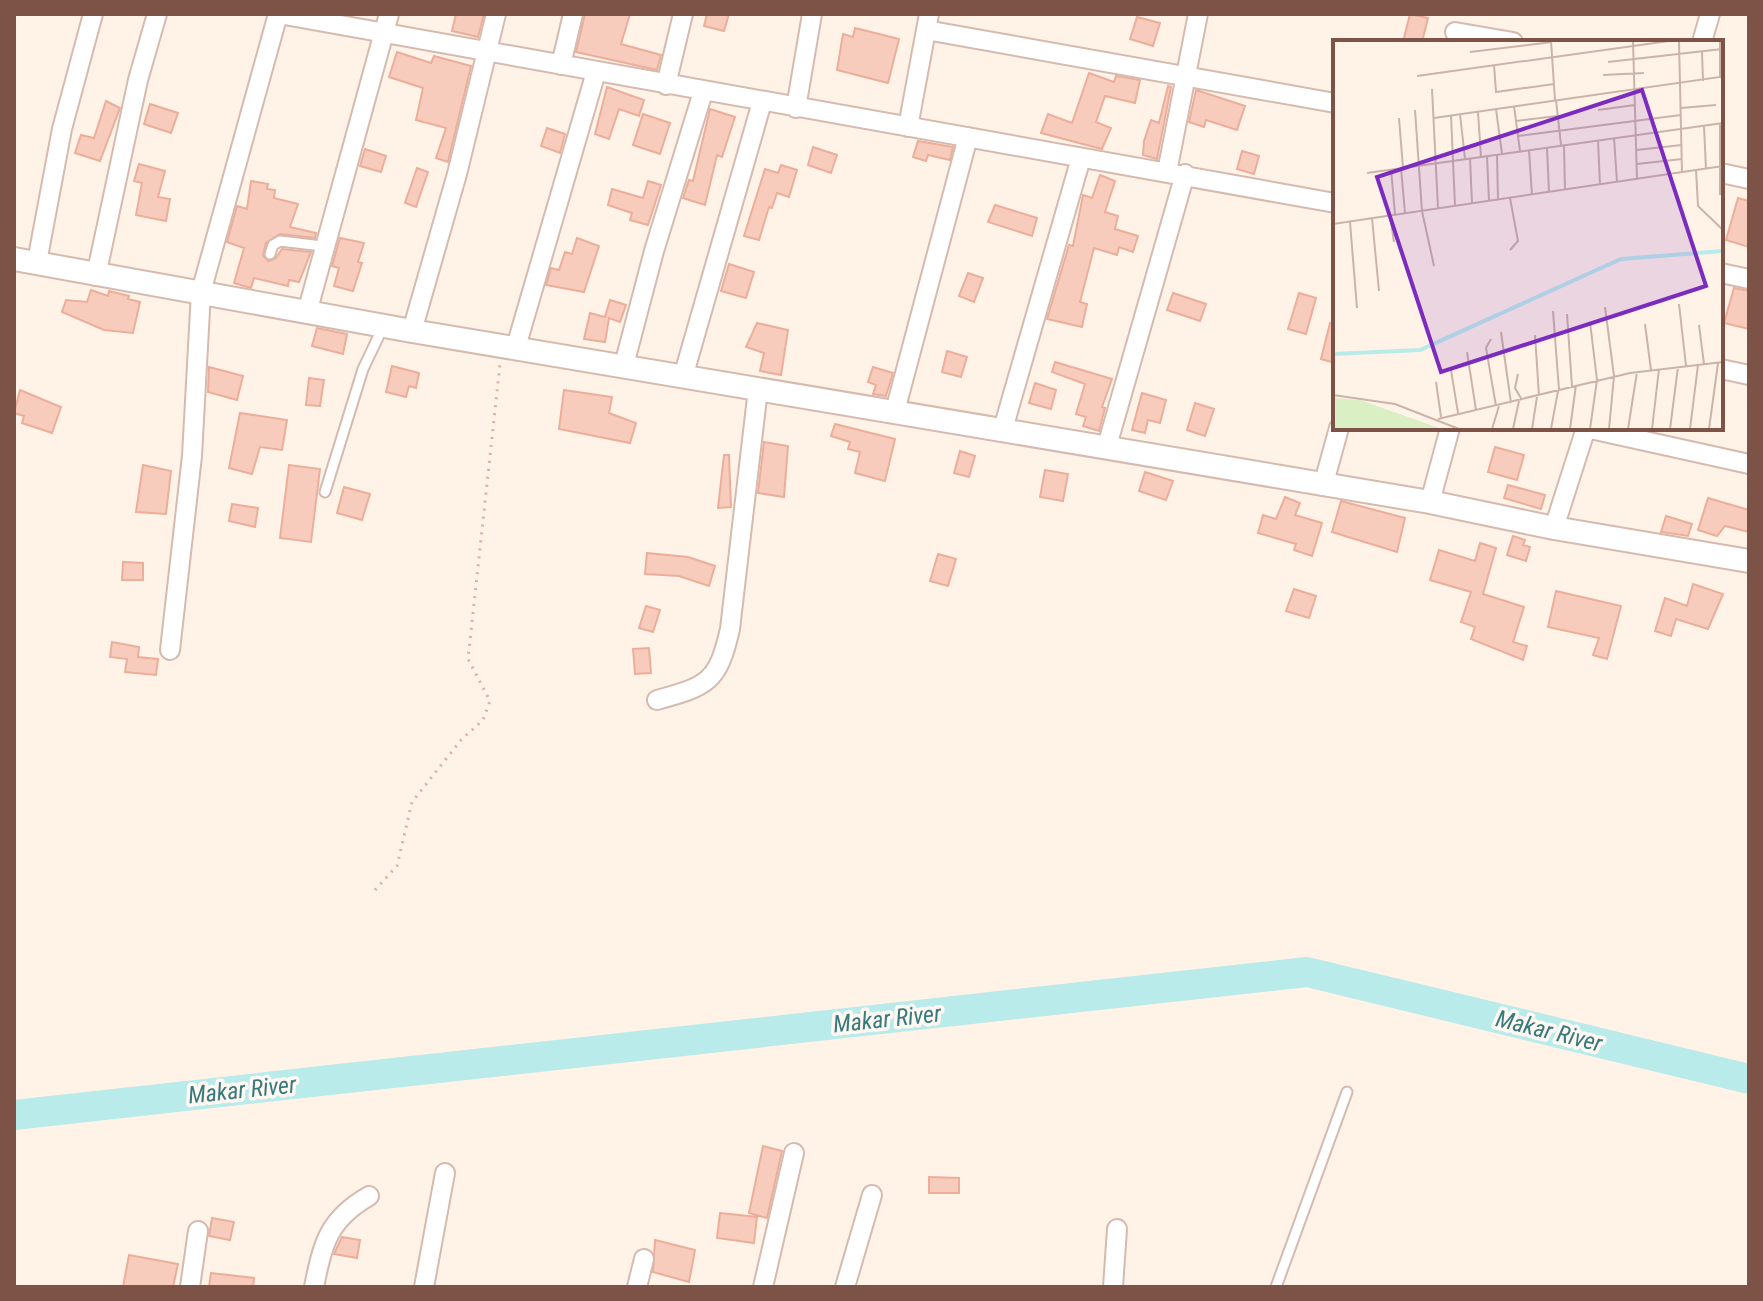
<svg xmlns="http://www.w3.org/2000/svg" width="1763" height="1301" font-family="'Roboto Condensed',sans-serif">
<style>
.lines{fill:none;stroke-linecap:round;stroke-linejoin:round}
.river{stroke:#b9ebeb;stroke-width:30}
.building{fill:#f7ccbc;stroke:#ecae9b;stroke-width:2}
.service-casing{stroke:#d5baaf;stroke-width:13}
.minor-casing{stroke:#d5baaf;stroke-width:22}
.tertiary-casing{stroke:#d5baaf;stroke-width:26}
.path{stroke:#ddae9e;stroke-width:3;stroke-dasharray:2 6;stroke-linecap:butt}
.service{stroke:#fff;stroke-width:9}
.minor{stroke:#fff;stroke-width:18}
.tertiary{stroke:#fff;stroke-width:22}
.labels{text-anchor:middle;stroke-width:7;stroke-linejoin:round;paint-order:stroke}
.water-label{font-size:24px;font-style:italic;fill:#367a7b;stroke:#fff7f1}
.inset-river{fill:none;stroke:#b9ebeb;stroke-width:4}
.inset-road{fill:none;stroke:#cbb3a8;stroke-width:2}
.view{fill:#7b2cbf;fill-opacity:0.15;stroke:#7b2cbf;stroke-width:4}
.inset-edge{fill:none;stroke:#7d5348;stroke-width:4}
</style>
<rect width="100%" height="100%" fill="#fff3e8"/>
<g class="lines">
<path class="river" d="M14,1115L1307,972L1749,1079"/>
</g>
<path class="building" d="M456,14H484L478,37L452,31Z
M585,14H630L621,44L661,55L657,70L576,52Z
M707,14H729L724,31L704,26Z
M1410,14L1428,18L1422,42H1403Z
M1137,17L1160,23L1153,46L1130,39Z
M855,28L899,39L888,83L837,70L843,34L853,37Z
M397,52L431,63L434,56L471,66L448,162L436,158L446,128L416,120L423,88L389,77Z
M1089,73L1114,82L1116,76L1140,80L1135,103L1105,96L1096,122L1111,128L1102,149L1041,133L1048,114L1072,123Z
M1168,86L1171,87L1157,159L1143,155L1144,141L1151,120L1159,123Z
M607,87L644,100L639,116L619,109L609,139L595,134Z
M1196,90L1245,106L1237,130L1206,120L1204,127L1189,122Z
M106,101L120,108L100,161L75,153L81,135L94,138Z
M150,104L178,113L171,133L144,124Z
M710,109L735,117L722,157L717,155L705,205L683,198L689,180L693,181Z
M643,114L670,123L660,154L633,145Z
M547,128L565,134L560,153L541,146Z
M918,141L953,147L950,160L928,155L926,161L913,157Z
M813,147L837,155L831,173L808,165Z
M365,149L386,156L381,172L360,166Z
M1242,151L1259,156L1254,174L1237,169Z
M139,164L165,171L158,197L170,199L166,221L136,215L142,183L134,181Z
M781,165L797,170L789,197L777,193L772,208L769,207L759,240L744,236L765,169L778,173Z
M417,168L428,172L416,207L405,203Z
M1100,175L1115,181L1105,212L1118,216L1115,229L1138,236L1133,252L1119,247L1117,255L1094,248L1080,302L1087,304L1082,327L1047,319L1069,245L1073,246L1083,195L1092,198Z
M251,181L268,184L267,189L275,190L274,198L298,204L290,227L316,233L315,238L280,234L266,243L263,255L268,261L275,259L282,249L311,252L299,282L289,280L288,286L254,278L251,288L234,283L244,248L227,242L237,206L247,209Z
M648,181L661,185L648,225L630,220L632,213L608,205L612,189L643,198Z
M1738,198L1749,201V247L1726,240Z
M995,205L1037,218L1032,236L988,222Z
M340,238L364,243L358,262L362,263L353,291L334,286L339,268L332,266Z
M577,238L599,246L584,292L546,285L551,268L559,270L565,252L572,254Z
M729,264L754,272L746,298L721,291Z
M968,273L983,278L974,302L959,296Z
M1734,288L1749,291V329L1724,323Z
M91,290L108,296L109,291L129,296L128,299L140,302L133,333L104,330L62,312L66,300L87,302Z
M1173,293L1206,304L1200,321L1167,310Z
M1299,293L1316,298L1306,334L1288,329Z
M610,300L626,305L620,322L609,318L605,342L584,339L590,313L605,317Z
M757,323L788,330L781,375L760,371L764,353L746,347Z
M1330,323H1335V363L1321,359Z
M317,328L347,334L343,354L312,346Z
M947,351L967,357L961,377L942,372Z
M1055,362L1112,379L1102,407L1105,408L1099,431L1083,426L1086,417L1076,414L1085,384L1052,372Z
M392,366L419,373L416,388L409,386L406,397L386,392Z
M209,367L243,376L237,400L208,392Z
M873,367L893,373L886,396L873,394L876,385L868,382Z
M309,378L324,380L320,406L306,405Z
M1035,383L1056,390L1051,409L1029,403Z
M20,390L61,407L52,433L22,423L24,416L14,413Z
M564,390L612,397L609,413L636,423L630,443L559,429Z
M1142,393L1166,400L1160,423L1148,420L1145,433L1132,430Z
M1195,403L1214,409L1205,436L1187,430Z
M240,413L287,420L282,450L260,447L252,474L229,468Z
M835,424L895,439L885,481L855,473L860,452L848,449L850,442L831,436Z
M764,442L788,446L784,497L758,493Z
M1495,447L1524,455L1517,480L1488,472Z
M960,451L975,456L969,477L954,473Z
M724,455H729L731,507L718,508Z
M143,465L171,471L166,514L136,512Z
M289,465L320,469L311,542L280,538Z
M1045,470L1068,474L1063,501L1040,497Z
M1145,472L1173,481L1166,500L1139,491Z
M1508,485L1545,495L1541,509L1504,498Z
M344,487L370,494L362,520L337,513Z
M1285,497L1300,503L1295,515L1322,523L1312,556L1294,550L1296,544L1258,533L1263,515L1276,519Z
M1708,498L1749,510V532L1725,526L1717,536L1698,530Z
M1341,501L1405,518L1397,552L1332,532Z
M232,504L258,508L255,527L229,521Z
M1666,516L1692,524L1688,536L1661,532Z
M1513,536L1525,540L1523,545L1530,547L1526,561L1507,555Z
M1480,543L1496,548L1483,594L1524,607L1513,642L1527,646L1523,660L1471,639L1475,627L1461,622L1471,592L1430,580L1439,550L1475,561Z
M647,553L688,557L715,566L709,586L679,576L645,574Z
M938,554L956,559L948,586L930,581Z
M123,562L143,563V580H122Z
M1693,584L1723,594L1708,629L1676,619L1671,636L1655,631L1665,598L1687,606Z
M1294,589L1316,596L1309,618L1286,611Z
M1556,591L1621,606L1607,659L1593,655L1599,638L1548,627Z
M646,606L660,610L653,632L639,628Z
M112,642L139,647L138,657L158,659L156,675L125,672L127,659L110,657Z
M649,648L651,673L635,674L633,649Z
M763,1146L782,1151L767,1218L749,1213Z
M929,1177L959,1178V1193H929Z
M720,1213L757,1217L754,1243L717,1238Z
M212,1218L234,1222L230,1240L209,1236Z
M342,1237L360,1240L357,1258L334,1254Z
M655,1240L695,1250L689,1282L653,1272Z
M129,1255L178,1264L173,1287H123Z
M211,1273L254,1278L253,1287H209Z"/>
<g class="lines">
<g class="service-casing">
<path id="service" d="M270,254L273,245L280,241L322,246
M325,492L363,369L383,327
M1276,1287L1347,1092"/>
</g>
<g class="minor-casing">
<path id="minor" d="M279,14L1335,203
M926,30L1335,103
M1455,32L1513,42
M1702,42L1710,14
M561,65L573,14
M666,85L683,14
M796,108L812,14
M908,127L929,14
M1167,172L1198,14
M1721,173L1749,179
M37,262L62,129L93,14
M1721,273L1749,279
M96,276L138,80L157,14
M308,309L389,14
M412,331L457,174L496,14
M516,347L596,72
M624,365L654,251L703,92
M1721,369L1749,375
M683,377L762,102
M895,411L968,137
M1003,429L1081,158
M1107,446L1185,174
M1323,486L1339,428
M1430,502L1450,428
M1554,528L1586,428L1749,464
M170,650L192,456L201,292L278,14
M657,700C708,686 718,682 730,629L758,389
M190,1287L198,1231
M314,1287C323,1242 329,1219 369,1196
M424,1287L445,1173
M637,1287L644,1259
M763,1287L794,1153
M845,1287L872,1195
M1113,1287L1117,1229"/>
</g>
<g class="tertiary-casing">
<path id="tertiary" d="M14,259L412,331L1430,502L1554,528L1749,561"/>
</g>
<path class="path" d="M375,890L397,866L412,802L461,740L483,720L490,701L468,659L500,364"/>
<use href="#service" class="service"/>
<use href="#minor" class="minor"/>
<use href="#tertiary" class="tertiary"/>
</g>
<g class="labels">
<g class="water-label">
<text transform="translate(887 1019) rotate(-6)" y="8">Makar River</text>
<text transform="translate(1549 1031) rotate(14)" y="8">Makar River</text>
<text transform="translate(242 1090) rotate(-6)" y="8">Makar River</text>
</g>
</g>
<g transform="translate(1333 40)">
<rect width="390" height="390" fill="#fff3e8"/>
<path d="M0,358L27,360L109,389H0Z" fill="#dbefc4"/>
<path class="inset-river" d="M0,314L87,310L288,219L390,211"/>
<path class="inset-road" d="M218,1L222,60M300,1L304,140M346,1L349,133M137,12L219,2M369,12L370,41M275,22L389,9M161,25L163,52L221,44M270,35L311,33M84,36L336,1M99,49L105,168M223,60L228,105M181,66L187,111M348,68L383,65M163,69L169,114M82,70L89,171L101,226M265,70L302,65M145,72L148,117M127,74L132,119M118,76L122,166M66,78L70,128M101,78L387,37V1M183,81L224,76M371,86L373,129M185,96L348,75M281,98L284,142M265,101L267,145M231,105L232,150M214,108L216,152M196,110L199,155M303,110L349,105M164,115L165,160M154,116L156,161M137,118L139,164M304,124L349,119M68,128L72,173M58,129L62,174M363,130L365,166L390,190M34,133L390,83M387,155V83M57,175L61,202M39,178L46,251M17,182L24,268M0,184L390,126M177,210L185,201L177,158M346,264L353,326M272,267L281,336L276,389M220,271L226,350M234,274L239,347M312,284L318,330M366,285L371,324M168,292L178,363M202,295L206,356M158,299L153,308L163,366M134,312L143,370M118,330L125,373M185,334L182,348L189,360M103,342L108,377M0,355L62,364L126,389M105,379L297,333L390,322M159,389L166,366M180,389L186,361M199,389L204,357M218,389L225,351M237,389L243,345M257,389L264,340L257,282M295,389L304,332M319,389L326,329M337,389L345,327M357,389L365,325M376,389L385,323"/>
<path class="view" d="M309,50L373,246L108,332L44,137Z"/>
<rect width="390" height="390" class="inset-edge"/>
</g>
<rect width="1763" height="1301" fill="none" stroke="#7d5348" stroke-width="32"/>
</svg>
